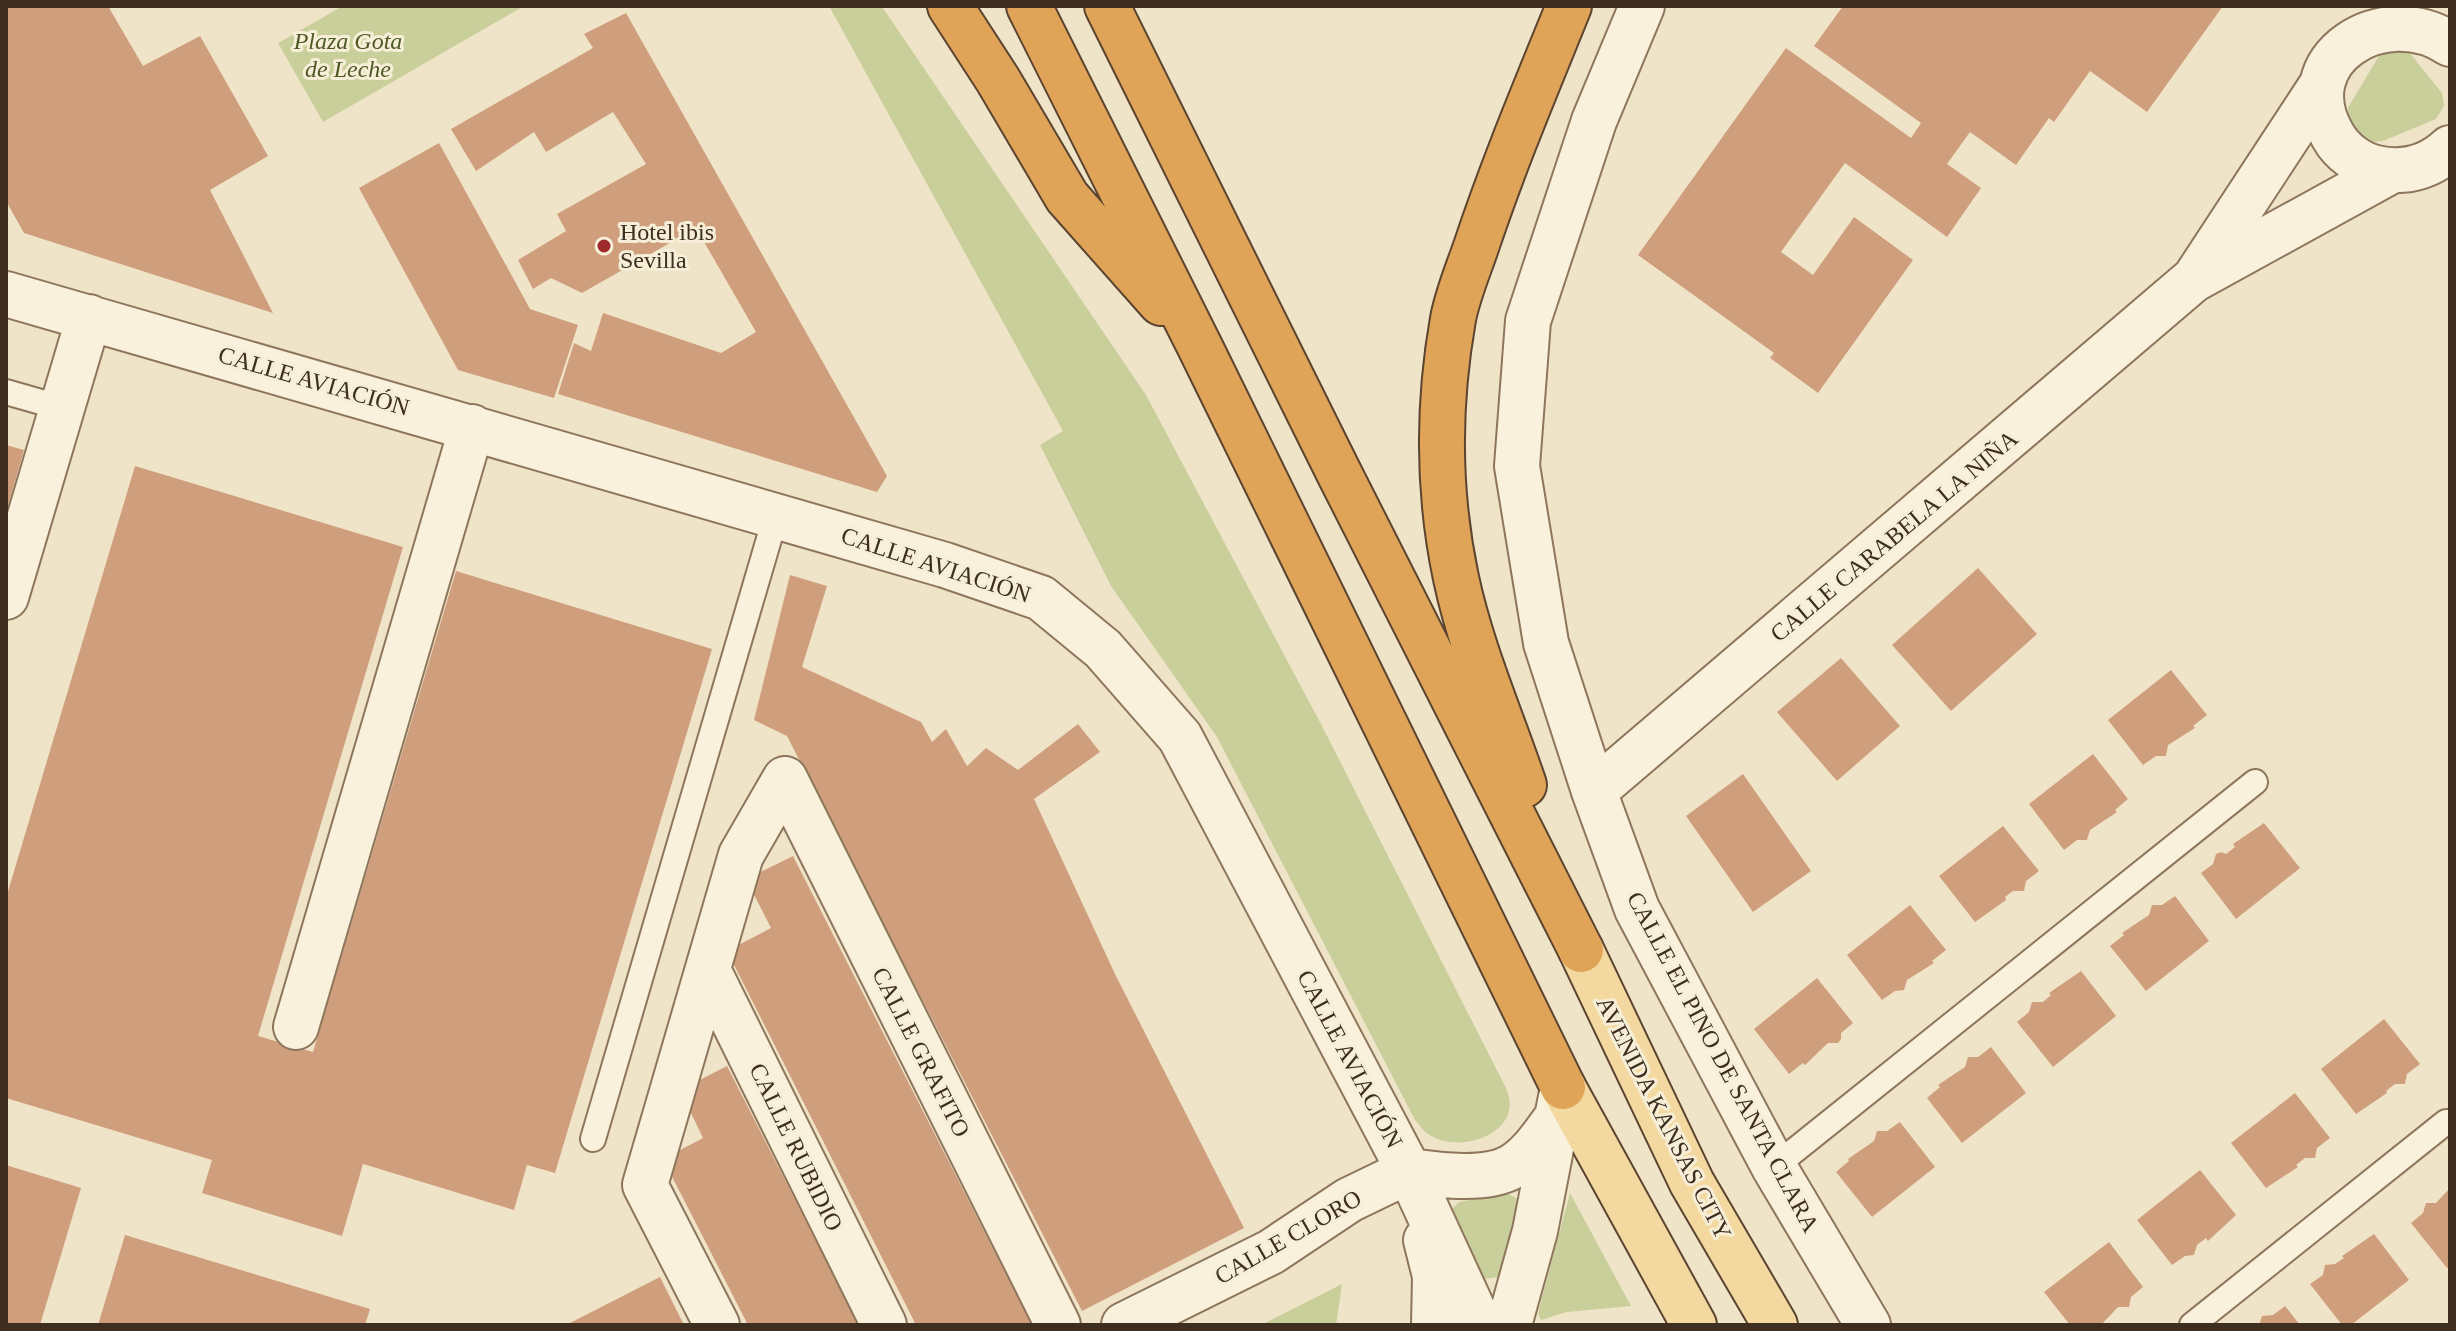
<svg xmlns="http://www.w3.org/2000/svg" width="2456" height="1331" font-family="'Times New Roman',serif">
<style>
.green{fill:#c9cf9b}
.building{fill:#cf9f7d}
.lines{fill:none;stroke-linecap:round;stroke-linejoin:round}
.service-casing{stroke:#8d765c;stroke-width:28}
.minor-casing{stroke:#8d765c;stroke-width:48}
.primary-casing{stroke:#5b4430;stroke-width:48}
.motorway-casing{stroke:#5b4430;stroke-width:48}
.service{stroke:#faf1dc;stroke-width:24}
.minor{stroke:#faf1dc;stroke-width:44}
.primary{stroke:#f3d9a0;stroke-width:44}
.motorway{stroke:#e0a458;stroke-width:44}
.poi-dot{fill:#9e2a2b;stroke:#f7eed8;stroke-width:3}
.labels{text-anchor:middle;stroke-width:6;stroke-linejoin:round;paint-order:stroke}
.park-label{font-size:24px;font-style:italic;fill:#4d5a26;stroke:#f7eed8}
.poi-label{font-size:24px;fill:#3d2e20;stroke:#f7eed8;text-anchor:start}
.street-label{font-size:24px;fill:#3d2e20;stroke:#f7eed8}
</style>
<rect width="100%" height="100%" fill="#f0e4c8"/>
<path class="green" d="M343,6H524L323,122L278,43Z
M829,6H881L885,11L1146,395L1322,726L1506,1088C1526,1133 1460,1156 1428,1134C1423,1131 1419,1124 1415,1120L1217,737L1111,586L1040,445L1063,431Z
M2388,48L2409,52L2442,93L2444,106L2436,119L2383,141L2369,142L2357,137L2349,123L2348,108L2380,54Z
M1507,1193L1516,1198L1518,1206L1500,1277L1482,1279L1451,1218L1452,1209L1459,1202Z
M1570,1193L1631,1306L1567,1312L1541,1320L1538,1313Z
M1342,1284L1336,1325H1261Z"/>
<path class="building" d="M6,6H108L143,66L200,36L268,156L210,190L273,313L24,233L6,201Z
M1843,6H2223L2147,112L2090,71L2054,122L2049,118L2016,165L1970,132L1947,164L1981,188L1947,237L1845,163L1781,252L1813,275L1854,217L1913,260L1818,393L1770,358L1774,353L1638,255L1786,48L1911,138L1921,123L1814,46Z
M626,13L887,476L877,492L558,394L574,343L591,351L603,313L721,353L756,332L696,228L582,293L551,278L533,289L518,260L566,231L557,214L646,164L613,112L546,152L534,132L476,171L451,129L593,48L584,34Z
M439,143L530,309L578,325L554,398L458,370L359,188Z
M6,445L24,450L7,509H6Z
M135,466L403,547L258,1036L313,1052L456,571L712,649L555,1173L527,1165L514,1210L363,1164L342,1236L202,1193L212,1160L6,1098V898Z
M1978,568L2037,634L1951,711L1892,645Z
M790,575L827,586L802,667L921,722L932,742L946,729L967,766L986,748L1018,770L1078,724L1100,752L1034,799L1115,974L1244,1228L1082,1311L787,736L754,720Z
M1841,658L1900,726L1837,781L1777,712Z
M2171,670L2207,715L2193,726L2195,728L2168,745L2166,756H2156L2143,765L2108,720Z
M2093,754L2128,799L2115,810L2117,812L2090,830L2087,840H2077L2064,850L2029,804Z
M1743,774L1811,871L1753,912L1686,816Z
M2264,823L2300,868L2236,919L2201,873L2213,864L2216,854L2221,852L2226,854L2235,847L2233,844Z
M2003,826L2039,871L2026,881L2024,891H2013L2005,897L2006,900L1975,922L1939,876Z
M793,856L1032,1325H916L727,951L771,928L746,879Z
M2175,896L2209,941L2146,991L2110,946L2124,935L2122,933L2149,915L2152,905H2162Z
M1910,905L1946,950L1932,961L1934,963L1907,980L1904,990L1895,991L1882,1000L1847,955Z
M2081,971L2116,1016L2053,1067L2017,1022L2029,1012L2032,1002H2043L2051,995L2049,993Z
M1817,978L1853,1023L1841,1033V1039L1838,1043H1828L1805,1065L1803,1063L1789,1074L1754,1029Z
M2384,1019L2420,1064L2407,1074L2405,1084H2395L2386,1091L2387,1093L2356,1114L2321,1069Z
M1991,1047L2026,1093L1962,1143L1927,1098L1940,1087L1938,1085L1965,1067L1968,1057H1978Z
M727,1066L859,1325H748L663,1159L703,1138L680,1090Z
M2295,1093L2330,1138L2317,1148L2315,1158H2305L2296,1165L2298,1167L2266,1188L2231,1143Z
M1900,1122L1935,1167L1872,1217L1836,1172L1849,1161L1848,1159L1874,1141L1877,1131H1887Z
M6,1165L81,1188L40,1325H6Z
M2200,1170L2236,1215L2208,1241L2206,1238L2197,1245L2194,1255L2185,1256L2172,1265L2137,1220Z
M2450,1188V1266L2447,1268L2411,1223L2423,1213L2426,1203H2436Z
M2374,1234L2409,1280L2351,1325H2342L2310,1284L2323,1275L2325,1265L2335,1264L2344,1258L2342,1256Z
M125,1235L370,1309L365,1325H98Z
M2109,1242L2143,1287L2131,1297L2129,1307H2118L2101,1325H2070L2044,1292Z
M660,1277L684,1325H566Z
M2285,1306L2300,1325H2259L2262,1316L2273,1315Z"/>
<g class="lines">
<g class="service-casing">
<path id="service" d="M6,392L62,408
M593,1139L776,515
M1774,1167L2255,782
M2192,1325L2446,1122"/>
</g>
<g class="minor-casing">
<path id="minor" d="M1642,6L1594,121L1528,321L1517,466L1546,643L1594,791L1637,909L1774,1167L1868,1325
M2450,44C2384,0 2287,58 2333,136C2342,152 2359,164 2376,168C2404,174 2429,168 2450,148
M2197,275L2321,86
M6,294L945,565L1041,598L1103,649L1180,737L1409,1171L1480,1325
M6,597L89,317
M785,779L1058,1325
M1594,791L2193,280L2391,171
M708,970L884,1325
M296,1027L472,427
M1409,1171C1438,1175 1487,1182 1513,1166C1531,1155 1543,1136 1555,1120
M1426,1240L1435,1276L1434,1325
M717,1325L645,1185L741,855L785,779
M1124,1325L1271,1252L1349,1200L1409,1171
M1509,1325L1535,1231L1563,1087"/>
</g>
<g class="primary-casing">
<path id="primary" d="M1581,950L1692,1183L1775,1325
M1563,1087L1694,1325"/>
</g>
<g class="motorway-casing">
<path id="motorway" d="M950,6L998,80L1067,197L1161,303
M1029,6L1201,349L1563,1087
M1107,6L1339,473L1581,950
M1524,785C1501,717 1471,649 1456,578C1438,493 1438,404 1453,319C1458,293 1469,268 1477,244C1504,163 1537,85 1569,6"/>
</g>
<use href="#service" class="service"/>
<use href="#minor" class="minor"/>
<use href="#primary" class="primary"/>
<use href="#motorway" class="motorway"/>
</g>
<circle class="poi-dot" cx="604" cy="246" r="8"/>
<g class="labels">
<g class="park-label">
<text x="348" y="49">Plaza Gota<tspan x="348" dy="28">de Leche</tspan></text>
</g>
<g class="poi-label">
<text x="620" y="240">Hotel ibis<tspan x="620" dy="28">Sevilla</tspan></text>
</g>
<g class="street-label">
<text transform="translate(314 381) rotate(16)" y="8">CALLE AVIACIÓN</text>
<text transform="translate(1894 536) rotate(-40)" y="8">CALLE CARABELA LA NIÑA</text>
<text transform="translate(936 565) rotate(18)" y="8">CALLE AVIACIÓN</text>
<text transform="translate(921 1052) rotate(63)" y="8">CALLE GRAFITO</text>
<text transform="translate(1350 1059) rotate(62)" y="8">CALLE AVIACIÓN</text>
<text transform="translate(1723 1062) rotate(62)" y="8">CALLE EL PINO DE SANTA CLARA</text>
<text transform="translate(1664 1118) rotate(63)" y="8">AVENIDA KANSAS CITY</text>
<text transform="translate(796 1147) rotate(64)" y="8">CALLE RUBIDIO</text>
<text transform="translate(1288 1237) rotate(-30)" y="8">CALLE CLORO</text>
</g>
</g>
<rect width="2456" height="1331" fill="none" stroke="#3d2e20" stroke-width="16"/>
</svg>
